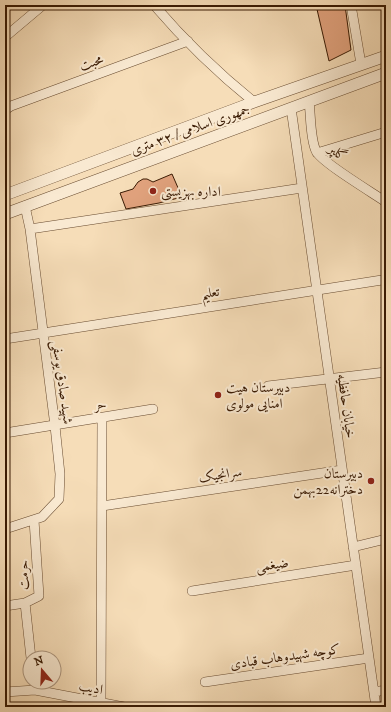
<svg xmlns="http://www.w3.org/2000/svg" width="391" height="712" font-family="'IM FELL DW Pica',Amiri,serif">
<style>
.building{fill:#e1a27d;stroke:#391a03}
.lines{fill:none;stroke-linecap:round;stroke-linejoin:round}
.minor-casing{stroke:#684b30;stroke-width:10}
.tertiary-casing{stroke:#684b30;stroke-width:12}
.minor{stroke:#f9e9d1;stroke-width:9}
.tertiary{stroke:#f9e9d1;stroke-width:11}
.poi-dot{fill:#8f2418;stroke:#f9e9d1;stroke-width:1.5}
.labels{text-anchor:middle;stroke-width:4;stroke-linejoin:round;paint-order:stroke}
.street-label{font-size:14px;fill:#391a03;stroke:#f9e9d1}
.poi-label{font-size:14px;fill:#391a03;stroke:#f9e9d1;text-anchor:start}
</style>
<rect width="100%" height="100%" fill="#f6ddb8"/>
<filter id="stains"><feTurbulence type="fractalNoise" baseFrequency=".005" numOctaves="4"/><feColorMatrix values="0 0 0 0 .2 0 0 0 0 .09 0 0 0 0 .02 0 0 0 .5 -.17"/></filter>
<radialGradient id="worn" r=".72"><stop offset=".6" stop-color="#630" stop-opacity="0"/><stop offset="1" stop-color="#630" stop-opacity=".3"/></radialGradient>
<path class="building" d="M316,5H345L351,50L329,61Z
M172,174L182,197L159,203L126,209L120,193L133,189L138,182L143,179H147L153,182Z"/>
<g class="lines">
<g class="minor-casing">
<path id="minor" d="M154,5C184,40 218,73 254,102
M351,5L361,64
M5,37L43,5
M309,102C311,116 310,138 316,151C321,162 373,193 386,202
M291,108L376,707
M5,110L11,106L188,41
M317,153L386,132
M30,229L302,188
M5,339L382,280
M268,386L386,372
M5,433L153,409
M102,506L342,470
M5,529L42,517L59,499L60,474L55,426L30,229L25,206
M353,547L386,539
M192,591L356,565
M25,603L31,658
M5,606L25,603L39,596L34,520
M205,682L369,658
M5,692L35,690L124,707
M374,692L386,690
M101,703L102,418"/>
</g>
<g class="tertiary-casing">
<path id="tertiary" d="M5,195L254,102L386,56
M5,214L386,73"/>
</g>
<use href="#minor" class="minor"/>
<use href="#tertiary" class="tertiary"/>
</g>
<g class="poi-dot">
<circle cx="153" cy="191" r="4"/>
<circle cx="218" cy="395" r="4"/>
<circle cx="371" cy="481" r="4"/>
</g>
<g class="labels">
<g class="street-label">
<text transform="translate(91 62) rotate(-20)" y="5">محبت</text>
<text transform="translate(190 129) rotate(-20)" y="5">جمهوری اسلامی / ۳۲ متری</text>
<text transform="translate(338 152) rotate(37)" y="5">گلپر</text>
<text transform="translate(210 292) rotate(-9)" y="5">تعلیم</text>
<text transform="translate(63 382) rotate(82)" y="5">شهید صادق یوسفی</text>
<text transform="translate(100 404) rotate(-10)" y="5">حر</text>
<text transform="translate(347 406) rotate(82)" y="5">خیابان حافظیه</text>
<text transform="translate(220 474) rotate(-9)" y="5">سرانجیک</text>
<text transform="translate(272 564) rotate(-9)" y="5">ضیغمی</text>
<text transform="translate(23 575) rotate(-91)" y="5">حرمت</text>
<text transform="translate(285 656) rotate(-8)" y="5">کوچه شهیدوهاب قبادی</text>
<text transform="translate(91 687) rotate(11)" y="5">ادیب</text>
</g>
<g class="poi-label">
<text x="161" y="196">اداره بهزیستی</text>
<text x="226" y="392">دبیرستان هیت<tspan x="226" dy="16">امنایی مولوی</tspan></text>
<text x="363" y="478" text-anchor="end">دبیرستان<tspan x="363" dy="16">دخترانه22بهمن</tspan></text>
</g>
</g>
<rect width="391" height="712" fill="none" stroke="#f6ddb8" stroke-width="20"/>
<rect x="6" y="6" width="379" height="700" fill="none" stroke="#391a03" stroke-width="2"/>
<rect x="10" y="10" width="371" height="692" fill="none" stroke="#391a03"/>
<g transform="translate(42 670) rotate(341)"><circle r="19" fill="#f9e9d1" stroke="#ac967f"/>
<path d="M0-3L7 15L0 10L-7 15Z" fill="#8f2418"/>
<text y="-6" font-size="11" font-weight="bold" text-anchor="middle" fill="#391a03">N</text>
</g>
<rect width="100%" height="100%" filter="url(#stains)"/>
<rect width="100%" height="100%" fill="url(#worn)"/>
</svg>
